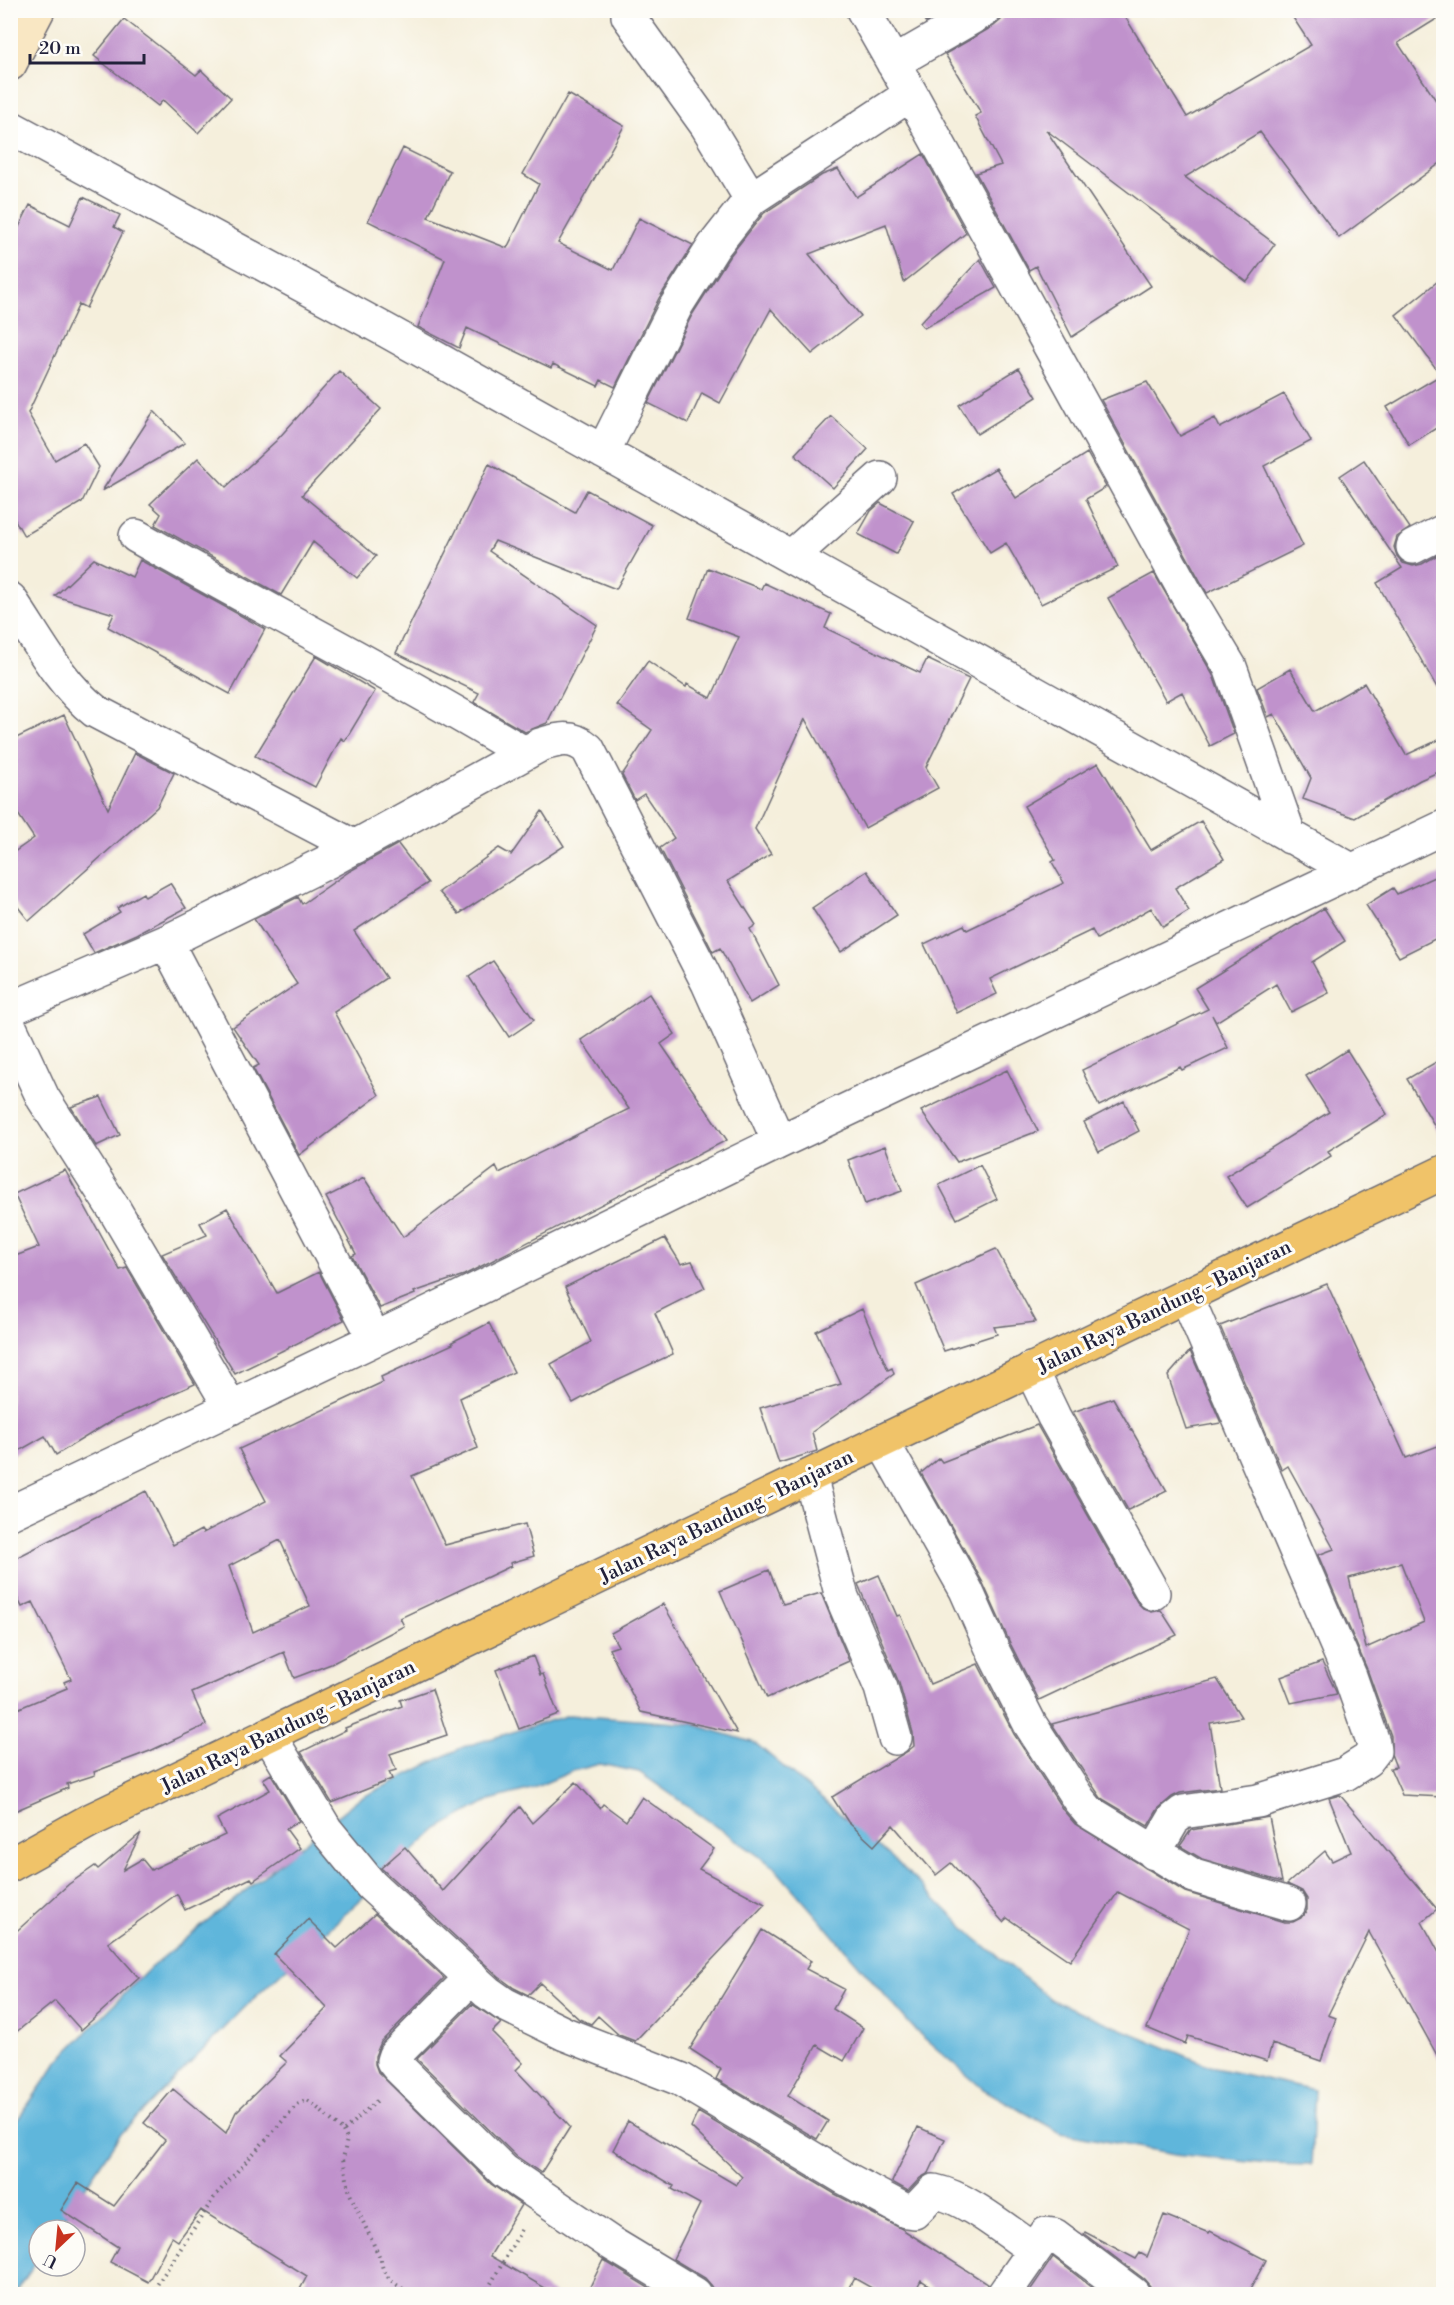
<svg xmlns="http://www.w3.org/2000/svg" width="1454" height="2305" font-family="'Libre Bodoni',serif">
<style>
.water{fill:#5eb6db;stroke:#406c8b;stroke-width:1.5}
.building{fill:#c092cc;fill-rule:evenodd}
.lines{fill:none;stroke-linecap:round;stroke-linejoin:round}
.street-casing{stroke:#6c6a73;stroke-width:36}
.secondary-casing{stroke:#6c6a73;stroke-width:36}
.primary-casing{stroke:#6c6a73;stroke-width:36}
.path{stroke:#6c6a73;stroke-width:4;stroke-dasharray:1.5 4.5;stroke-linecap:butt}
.street{stroke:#fff;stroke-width:33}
.secondary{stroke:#f9e7c3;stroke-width:33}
.primary{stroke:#f0c369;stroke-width:33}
.labels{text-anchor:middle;stroke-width:6;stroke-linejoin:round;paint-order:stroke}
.street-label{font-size:20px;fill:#22223b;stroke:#fdfcf7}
</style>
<rect width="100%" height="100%" fill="#fdfcf7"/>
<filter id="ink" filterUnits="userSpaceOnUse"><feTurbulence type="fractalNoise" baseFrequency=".0167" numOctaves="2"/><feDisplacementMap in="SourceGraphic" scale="12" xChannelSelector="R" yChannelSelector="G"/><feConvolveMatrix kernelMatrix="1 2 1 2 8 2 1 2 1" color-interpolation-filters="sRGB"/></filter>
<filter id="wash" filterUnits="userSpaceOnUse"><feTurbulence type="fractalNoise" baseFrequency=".008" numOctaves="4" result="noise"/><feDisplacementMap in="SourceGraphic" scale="24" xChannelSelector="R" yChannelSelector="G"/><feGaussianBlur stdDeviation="1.35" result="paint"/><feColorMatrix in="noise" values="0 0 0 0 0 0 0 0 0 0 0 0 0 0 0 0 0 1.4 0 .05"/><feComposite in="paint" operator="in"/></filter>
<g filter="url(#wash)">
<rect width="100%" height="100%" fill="#f5efdc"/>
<path class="water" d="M569,1715L692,1724L755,1743L896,1861L974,1937L1052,2000L1215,2068L1315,2090L1311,2165L1268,2164L1175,2154L1061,2133L983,2089L916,2031L773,1866L639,1772L600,1764L573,1771L531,1789L490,1800L437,1829L251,2001L119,2136L57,2230H39V2258L15,2294H11V2129L59,2060L150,1968L357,1800L463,1747Z"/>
<g id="blocks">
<path class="building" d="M918,10H947L926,23Z
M1004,10H1121L1187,117L1311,45L1288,10H1443V15L1398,43L1443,111V161L1339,238L1260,132L1185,177L1275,244L1247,282L1046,130L1151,286L1072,337L1036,266L1029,270L976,173L1001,165L975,116L981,113L945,54L994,26L1001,20Z
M124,19L196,75L201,70L231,98L198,133L163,100L158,106L94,56Z
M568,94L624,126L558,243L613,270L639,218L693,245L659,298L615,387L601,380L598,386L553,364L551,368L467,328L459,348L418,327L445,259L368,221L403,148L450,171L428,217L507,248L539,184L523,174Z
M923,154L966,233L904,282L886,224L809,254L861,316L812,354L771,309L720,403L702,393L688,423L648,403L692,315L729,257L764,213L822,175L838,169L856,197Z
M83,197L120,215L114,227L123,232L86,308L79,304L28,413L55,460L84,443L99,467L82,502L24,536L10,511V245L30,205L70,225Z
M980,259L996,288L924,328L920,323Z
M1443,277V424L1409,445L1387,407L1441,375L1396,315Z
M1019,368L1037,397L977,434L959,405Z
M339,371L381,409L302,495L376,556L357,578L313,542L281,595L155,525L161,514L150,504L198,458L226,487L276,441Z
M1147,382L1180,436L1215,418L1220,428L1284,394L1311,441L1264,466L1303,546L1207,593L1101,400Z
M154,411L185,443L102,491Z
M831,416L868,449L833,488L795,454Z
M1087,453L1106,487L1086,499L1118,567L1041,604L1006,543L990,553L953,494L996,468L1016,498Z
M1364,460L1410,528L1397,537L1394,547L1397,556L1403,563L1413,566L1422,564L1443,552V698L1377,583L1402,568L1340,476Z
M489,464L575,512L587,490L652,525L616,589L495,541L489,551L597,625L547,723L525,732L474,702L479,693L396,653Z
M880,503L914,521L896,554L858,534L871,511Z
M94,559L132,577L140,560L265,629L230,694L108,627L114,614L55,596Z
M708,568L761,589L764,583L831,614L825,628L920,673L927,659L969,679L926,767L938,788L865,828L805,719L755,829L771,854L728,881L756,925L750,929L779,985L750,1003L720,948L713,952L660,848L674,838L644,794L635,800L622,775L652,730L617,705L648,661L686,687L687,684L711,698L739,637L689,618Z
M1154,573L1213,675L1234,734L1210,746L1182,692L1166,701L1108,598Z
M316,656L375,691L345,741L341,738L315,787L255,756Z
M1290,669L1315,711L1364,683L1406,755L1443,738V770L1420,780L1355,818L1303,799L1311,778L1274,714L1268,717L1257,688Z
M64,715L108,809L135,753L174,773L157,807L29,921L10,897V855L34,838L10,802V741Z
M1098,763L1151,850L1201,821L1224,859L1175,888L1189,911L1163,927L1151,908L1097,939L1092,930L990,979L997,994L957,1013L924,944L964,925L967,930L1064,883L1052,862L1055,860L1024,806Z
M542,811L564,846L459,914L439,892L499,848L511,855Z
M398,844L428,883L354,931L386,978L334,1012L379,1095L299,1155L253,1068L259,1065L233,1027L297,984L254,919L298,897L302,904L350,871Z
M867,871L897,915L841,952L812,908Z
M1443,873V935L1399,957L1366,905L1393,888L1397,894Z
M170,883L186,908L137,934L94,953L83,934L120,912L117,908L143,893L145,897Z
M1324,908L1345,941L1312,962L1329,993L1291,1012L1276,984L1216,1022L1212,1015L1228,1048L1182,1070L1180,1067L1099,1106L1082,1070L1208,1009L1195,988Z
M493,961L534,1020L509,1037L469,977Z
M649,994L675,1034L661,1044L727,1140L464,1275L414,1292L415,1294L380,1308L352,1256L356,1254L326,1197L364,1178L403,1237L496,1167L499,1173L629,1109L581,1040Z
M1347,1050L1387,1114L1328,1151L1331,1156L1247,1208L1226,1176L1329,1112L1306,1076Z
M1443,1058V1140L1407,1079Z
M1007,1070L1038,1131L957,1162L921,1111Z
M101,1097L120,1135L96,1146L71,1107Z
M1124,1101L1139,1131L1099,1152L1084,1122Z
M885,1146L902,1191L865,1204L848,1160Z
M980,1165L997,1199L957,1219L939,1185Z
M65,1170L120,1270L127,1268L195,1384L115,1419L56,1455L45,1436L10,1456V1258L39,1247L14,1194Z
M227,1208L277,1293L319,1272L344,1320L235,1374L162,1254L207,1235L200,1223Z
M665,1238L681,1264L692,1261L705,1288L655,1313L673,1354L608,1384L573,1403L551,1364L591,1342L565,1287Z
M996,1249L1036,1322L994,1327L997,1334L944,1351L916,1285Z
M1327,1284L1406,1458L1443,1444V1797L1402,1795L1390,1768L1396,1767L1391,1754V1736L1367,1669L1318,1555L1334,1549L1288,1466L1282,1470L1220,1326ZM1401,1563L1424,1622L1366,1648L1349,1578Z
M862,1309L888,1370L892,1368L894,1374L812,1432L817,1451L779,1463L760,1408L841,1384L816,1331Z
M489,1323L514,1372L460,1398L478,1448L412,1476L445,1545L525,1524L534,1556L510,1563L511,1566L400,1618L404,1626L331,1664L294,1678L284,1652L192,1693L206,1725L150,1751L94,1772L95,1775L67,1784L68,1788L10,1813V1712L67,1688L64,1682L71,1679L33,1602L22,1607L10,1583V1561L146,1491L173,1545L201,1530L203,1533L266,1501L239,1449L383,1382L381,1377L453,1344L452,1342ZM280,1540L310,1606L253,1632L229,1566Z
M1190,1351L1221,1423L1186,1429L1168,1376Z
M1113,1398L1167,1491L1128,1510L1073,1412Z
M1037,1425L1137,1602L1144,1609L1152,1612L1161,1610L1177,1635L1039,1700L1011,1645L982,1581L921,1473L939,1458L942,1462Z
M769,1570L783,1604L821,1593L849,1661L767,1698L720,1591Z
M879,1575L897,1616L900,1615L930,1684L978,1664L1014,1734L1063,1810L1075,1824L1185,1892L1284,1922H1293L1301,1918L1307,1910V1899L1302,1891L1287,1884L1325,1851L1332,1861L1351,1852L1329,1798L1340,1795L1437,1909L1422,1922L1443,1960V2066L1369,1932L1328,2015L1336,2018L1321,2061L1272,2044L1267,2061L1188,2036L1185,2044L1147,2028L1189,1929L1118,1892L1070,1961L1007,1918L1003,1922L951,1863L936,1875L893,1825L874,1846L848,1822L832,1797L908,1751L914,1746L913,1733L899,1683L858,1584Z
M663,1604L737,1733L641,1712L609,1649L618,1646L611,1633Z
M533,1656L540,1675L543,1674L558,1714L519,1729L496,1670Z
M1322,1662L1337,1694L1291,1703L1281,1677Z
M1217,1679L1241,1717L1210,1723L1220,1788L1180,1793L1172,1797L1158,1809L1148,1826L1101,1798L1052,1724Z
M432,1689L447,1735L390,1754L396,1770L389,1772L392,1779L332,1803L301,1752L346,1730L345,1728L402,1706L400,1700Z
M271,1774L299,1821L286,1829L300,1848L253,1881L251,1878L185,1910L177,1894L108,1943L139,1978L81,2030L55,2001L10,2037V1937L69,1884L95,1866L98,1869L141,1833L123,1870L142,1859L151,1870L225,1835L217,1819L270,1790L263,1779Z
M576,1782L600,1808L603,1804L626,1821L642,1797L714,1849L699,1869L765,1904L635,2041L619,2035L598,2016L591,2024L579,2019L540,1983L528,1995L514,1988L499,1977L381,1868L405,1847L443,1891L520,1807L532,1823Z
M1269,1817L1282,1882L1202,1859L1180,1846L1191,1830Z
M375,1914L444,1978L381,2042L375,2056V2064L378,2072L491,2184L521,2205L490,2256L557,2295H297L307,2276L201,2210L178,2241L172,2237L148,2282L110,2262L118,2247L61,2210L78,2183L114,2206L165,2140L144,2123L173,2089L226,2133L236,2112L287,2062L280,2056L327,2008L274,1954L308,1919L337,1948Z
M762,1930L811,1961L806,1969L844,1989L833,2009L863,2028L844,2061L817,2045L788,2096L828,2121L817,2139L716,2079L721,2069L690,2049Z
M472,2004L501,2023L492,2032L523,2063L516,2070L570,2127L541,2173L516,2156L417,2059Z
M698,2112L835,2194L902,2229L988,2284L986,2295H944L921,2280L913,2295H884L854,2278L845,2295H714L712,2286L705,2278L673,2259L700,2204L672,2189L674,2186L613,2150L628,2121L736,2185L742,2177L691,2127Z
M918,2127L945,2139L929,2173L920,2178L908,2191L892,2182Z
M1164,2215L1209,2233L1210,2231L1266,2260L1247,2295H1151L1150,2286L1144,2279L1084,2234L1085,2232L1136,2259L1140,2253L1147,2257Z
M1053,2257L1102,2295H1027Z
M603,2260L660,2295H586Z"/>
</g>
</g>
<g filter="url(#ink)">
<use href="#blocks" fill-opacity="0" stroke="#6c6a73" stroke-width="1.5"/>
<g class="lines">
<g class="street-casing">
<path id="street" d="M863,10L911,94L1187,595L1230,667L1290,837
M628,16L707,126L751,199
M893,63L985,10
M10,127L387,331L1351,870
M603,452L676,306L714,246L751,199L911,94
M136,536C264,609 397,676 524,753
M1413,547L1444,531
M791,557L880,478
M10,599C36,637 59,683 95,711L355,847
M166,942L375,1339
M10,1009L166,942L327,862L540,745C559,739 572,735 588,749L708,983L779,1142
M10,1027L43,1098L114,1209L231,1408
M1031,1369L1054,1417L1153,1593
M882,1441L966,1590L994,1653L1030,1724L1079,1800L1089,1812L1194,1876L1289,1904
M810,1476L842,1597L881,1688L895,1738
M10,1513L375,1339L779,1142L1444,827
M269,1735L326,1830L371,1885L487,1992L504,2004L565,2034L680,2079L845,2178L906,2211L914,2212L934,2191C967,2198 1005,2230 1033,2249
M1154,1853L1174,1819L1183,1812L1258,1801L1345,1774L1367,1760L1374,1751L1373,1742L1350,1676L1186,1295
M472,1977L395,2055L393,2061L397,2066L504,2171L609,2242L695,2294
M1004,2294L1046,2234L1054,2235L1133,2294"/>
</g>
<g class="secondary-casing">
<path id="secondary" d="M10,64L38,10"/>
</g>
<g class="primary-casing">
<path id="primary" d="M10,1865L89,1821L1444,1172"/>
</g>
<path class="path" d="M343,2131L347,2139L343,2159L350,2194L381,2260C383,2279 397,2285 411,2294
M151,2294L215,2196L297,2105L307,2100L312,2103L343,2131L380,2098
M485,2294L523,2227"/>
<use href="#street" class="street"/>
<use href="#secondary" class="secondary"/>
<use href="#primary" class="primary"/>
</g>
</g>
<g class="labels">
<g class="street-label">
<text transform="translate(1164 1306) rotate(-26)" y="7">Jalan Raya Bandung - Banjaran</text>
<text transform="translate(726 1516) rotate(-26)" y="7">Jalan Raya Bandung - Banjaran</text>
<text transform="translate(288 1726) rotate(-26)" y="7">Jalan Raya Bandung - Banjaran</text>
</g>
</g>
<rect width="1454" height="2305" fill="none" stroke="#fdfcf7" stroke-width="36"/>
<g transform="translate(57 2248) rotate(206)"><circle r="28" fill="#fdfcf7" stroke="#a5a5ac" stroke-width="1.5"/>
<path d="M0-4.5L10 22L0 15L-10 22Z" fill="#c8321e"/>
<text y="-9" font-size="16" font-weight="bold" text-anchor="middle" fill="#22223b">U</text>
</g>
<path d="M30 54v9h114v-9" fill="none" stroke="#22223b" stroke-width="3"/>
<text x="39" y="54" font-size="18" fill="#22223b" stroke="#fdfcf7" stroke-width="4.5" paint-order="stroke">20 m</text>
</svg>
